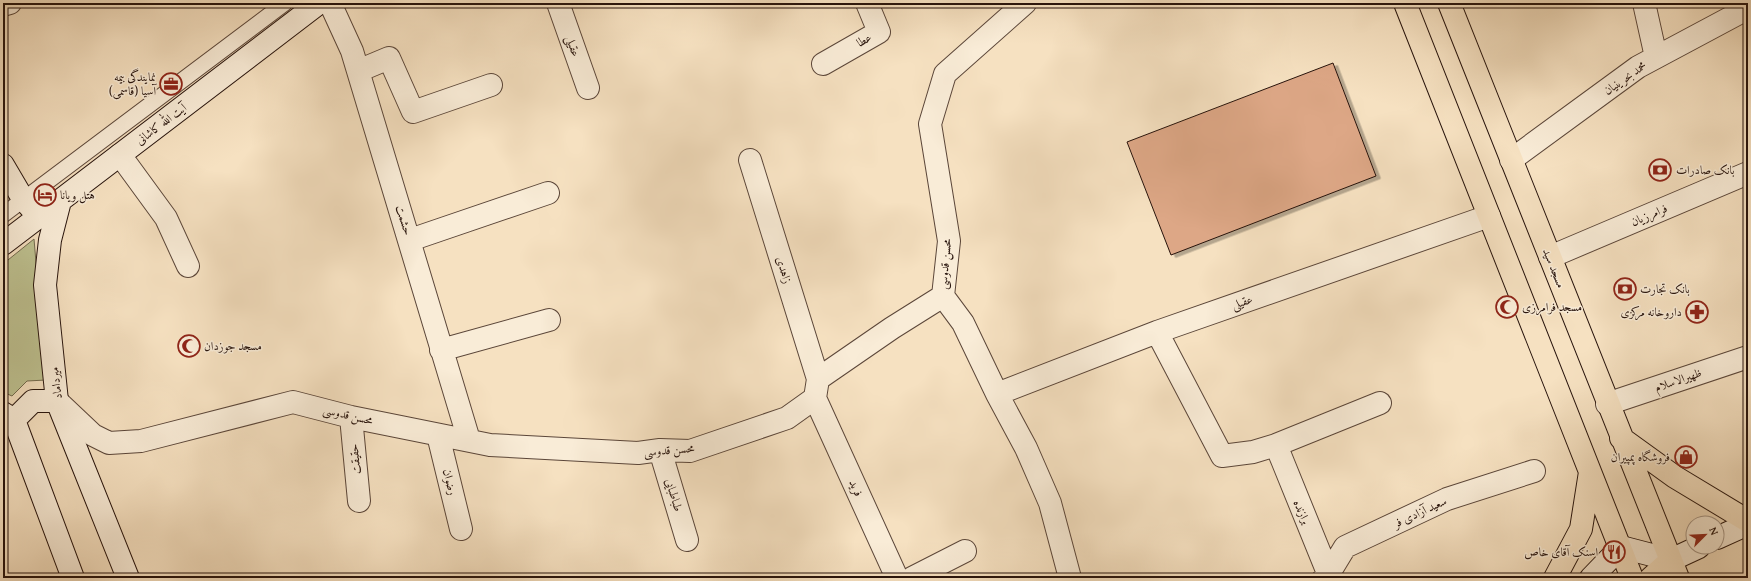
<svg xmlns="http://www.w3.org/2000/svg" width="1751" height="581" font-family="'Gentium Book Plus',Amiri,serif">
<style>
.green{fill:#bec291;stroke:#726a4e}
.building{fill:#dda786;stroke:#27130c;filter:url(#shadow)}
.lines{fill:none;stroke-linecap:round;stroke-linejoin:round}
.lane-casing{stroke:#5b4639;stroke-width:17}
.street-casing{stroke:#5b4639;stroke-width:24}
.secondary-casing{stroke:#27130c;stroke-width:24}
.primary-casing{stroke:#27130c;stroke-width:24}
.lane{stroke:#f9ecd7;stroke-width:15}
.street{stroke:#f9ecd7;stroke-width:22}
.secondary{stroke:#f9ecd7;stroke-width:22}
.primary{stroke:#f6e1c1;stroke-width:22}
.labels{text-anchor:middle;stroke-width:3;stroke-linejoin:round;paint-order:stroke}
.street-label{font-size:12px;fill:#27130c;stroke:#f9ecd7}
.poi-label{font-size:12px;fill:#27130c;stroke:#f9ecd7;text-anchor:start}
</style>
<defs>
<filter id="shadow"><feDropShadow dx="4.5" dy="2.5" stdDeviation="0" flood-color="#0004"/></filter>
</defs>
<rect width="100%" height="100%" fill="#f6e1c1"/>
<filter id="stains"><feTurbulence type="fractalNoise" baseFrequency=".005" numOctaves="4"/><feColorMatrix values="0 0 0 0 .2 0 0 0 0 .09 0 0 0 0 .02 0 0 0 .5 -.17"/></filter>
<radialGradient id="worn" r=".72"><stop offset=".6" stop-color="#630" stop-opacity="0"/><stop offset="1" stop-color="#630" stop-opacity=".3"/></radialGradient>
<path class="green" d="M34,239L46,380L27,381L12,396L3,392V264Z"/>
<path class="building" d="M1333,63L1376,176L1171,255L1127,142Z"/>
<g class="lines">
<g class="lane-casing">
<path id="lane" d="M3,215L285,3"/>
</g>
<g class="street-casing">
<path id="street" d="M330,3L352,51L469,440
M558,3L588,88
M1644,3L1656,57
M3,5L10,3
M823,64L879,32L867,3
M358,71L389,58L413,112L491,85
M120,155L166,218L188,266
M750,160L818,379
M1511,160L1638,67L1741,12L1748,11
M410,240L548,193
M1550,257L1748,173
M943,296L963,323L997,394L1026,448L1050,503L1070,578
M1157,332L1222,456L1253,452L1276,445L1380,403
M441,350L549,320
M997,394L1157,332L1489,216
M815,398L897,578
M57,401L93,435L109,443L141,441L293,402L351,417L490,445L638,453L660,450L690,451L787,418L815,398L818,379L892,328L943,296L949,241L930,124L945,74L1025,3
M1607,404L1748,357
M351,417L359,501
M438,435L461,529
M1276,445L1330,578
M660,450L687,540
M912,578L965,551
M1324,578L1328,575L1345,547L1447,499L1534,471"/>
</g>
<g class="secondary-casing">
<path id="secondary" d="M3,165L23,199L39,217
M60,201L50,240L45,285L57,401L128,578
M3,244L319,3
M3,413L14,420L73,578
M14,420L33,401H57
M1717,538L1748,524
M1591,578L1621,547L1671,560L1699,547"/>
</g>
<g class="primary-casing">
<path id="primary" d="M1405,3L1632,578
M1449,3L1678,578
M1621,438L1675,477L1748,521
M1555,578L1581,529L1590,472
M1651,578L1671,560"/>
</g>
<use href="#lane" class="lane"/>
<use href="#street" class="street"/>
<use href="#secondary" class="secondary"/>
<use href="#primary" class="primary"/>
</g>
<defs>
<g id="office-ring" transform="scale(1.15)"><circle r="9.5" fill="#f9ecd7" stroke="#8f2418" stroke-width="1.5"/><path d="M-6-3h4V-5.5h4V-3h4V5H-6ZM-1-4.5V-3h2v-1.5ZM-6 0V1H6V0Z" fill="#8f2418"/></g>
<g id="bank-ring" transform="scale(1.15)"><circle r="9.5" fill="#f9ecd7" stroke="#8f2418" stroke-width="1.5"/><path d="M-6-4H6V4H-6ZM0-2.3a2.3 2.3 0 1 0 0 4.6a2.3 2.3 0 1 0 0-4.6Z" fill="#8f2418"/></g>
<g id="hotel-ring" transform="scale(1.15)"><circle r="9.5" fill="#f9ecd7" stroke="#8f2418" stroke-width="1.5"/><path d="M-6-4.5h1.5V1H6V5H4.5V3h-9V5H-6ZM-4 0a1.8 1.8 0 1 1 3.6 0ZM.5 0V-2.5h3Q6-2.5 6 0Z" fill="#8f2418"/></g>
<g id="mosque-ring" transform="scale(1.15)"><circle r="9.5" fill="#f9ecd7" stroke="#8f2418" stroke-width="1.5"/><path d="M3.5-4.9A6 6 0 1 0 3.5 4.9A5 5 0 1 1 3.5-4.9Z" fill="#8f2418"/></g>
<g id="pharmacy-ring" transform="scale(1.15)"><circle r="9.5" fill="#f9ecd7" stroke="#8f2418" stroke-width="1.5"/><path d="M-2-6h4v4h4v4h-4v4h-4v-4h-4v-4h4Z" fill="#8f2418"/></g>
<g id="shop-ring" transform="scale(1.15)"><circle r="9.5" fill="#f9ecd7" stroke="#8f2418" stroke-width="1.5"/><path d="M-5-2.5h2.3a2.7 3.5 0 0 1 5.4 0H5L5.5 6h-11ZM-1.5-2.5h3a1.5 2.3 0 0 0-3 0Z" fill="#8f2418"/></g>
<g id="restaurant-ring" transform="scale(1.15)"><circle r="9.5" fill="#f9ecd7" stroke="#8f2418" stroke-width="1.5"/><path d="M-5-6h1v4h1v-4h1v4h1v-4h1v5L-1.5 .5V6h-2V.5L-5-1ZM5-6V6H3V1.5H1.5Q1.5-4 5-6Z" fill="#8f2418"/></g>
</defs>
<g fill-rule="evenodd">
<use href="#office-ring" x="171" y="84"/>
<use href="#bank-ring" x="1660" y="170"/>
<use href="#hotel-ring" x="45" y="195"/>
<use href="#bank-ring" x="1625" y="289"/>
<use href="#mosque-ring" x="1507" y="307"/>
<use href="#pharmacy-ring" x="1697" y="312"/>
<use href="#mosque-ring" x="189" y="346"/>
<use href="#shop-ring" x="1686" y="457"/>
<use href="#restaurant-ring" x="1614" y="552"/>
</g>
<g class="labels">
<g class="street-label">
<text transform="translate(864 40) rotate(-30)" y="4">عطا</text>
<text transform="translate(573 46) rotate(71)" y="4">عقیلی</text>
<text transform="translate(1625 78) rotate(-35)" y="4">محمد بحرینیان</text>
<text transform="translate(161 124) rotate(-37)" y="4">آیت الله کاشانی</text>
<text transform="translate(1649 215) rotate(-23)" y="4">فرامرزیان</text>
<text transform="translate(404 220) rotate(73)" y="4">حشمت</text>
<text transform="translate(945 264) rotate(-85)" y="4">محسن قدوسی</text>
<text transform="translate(1554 268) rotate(68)" y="4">مسجد سید</text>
<text transform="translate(784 270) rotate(73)" y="4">زاهدی</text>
<text transform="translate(1242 302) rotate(-19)" y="4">عقیلی</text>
<text transform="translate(1678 380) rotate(-19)" y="4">ظهیرالاسلام</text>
<text transform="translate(56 383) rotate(-97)" y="4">میرداماد</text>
<text transform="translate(348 415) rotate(13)" y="4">محسن قدوسی</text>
<text transform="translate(669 450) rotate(-5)" y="4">محسن قدوسی</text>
<text transform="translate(355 459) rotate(-96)" y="4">حقیقت</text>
<text transform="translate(450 482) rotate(76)" y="4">رضوان</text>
<text transform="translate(856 488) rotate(66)" y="4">فرید</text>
<text transform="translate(674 495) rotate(73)" y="4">طباطبایی</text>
<text transform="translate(1302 512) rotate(67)" y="4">برازنده</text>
<text transform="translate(1420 512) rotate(-25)" y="4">سعید آزادی فر</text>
</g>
<g class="poi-label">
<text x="156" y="81" text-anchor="end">نمایندگی بیمه<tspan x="156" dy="14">آسیا (قاسمی)</tspan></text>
<text x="1676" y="174">بانک صادرات</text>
<text x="60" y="199">هتل ویانا</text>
<text x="1640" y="293">بانک تجارت</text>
<text x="1522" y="311">مسجد فرامرزی</text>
<text x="1682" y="316" text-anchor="end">داروخانه مرکزی</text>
<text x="204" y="350">مسجد جوزدان</text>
<text x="1670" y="461" text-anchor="end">فروشگاه پمپیران</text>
<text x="1598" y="556" text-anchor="end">اسنک آقای خاص</text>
</g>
</g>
<rect width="1751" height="581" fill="none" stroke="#f6e1c1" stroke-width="16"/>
<rect x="4" y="4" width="1743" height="573" fill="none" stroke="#27130c" stroke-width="2"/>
<rect x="8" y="8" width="1735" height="565" fill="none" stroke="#27130c"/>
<g transform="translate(1705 535) rotate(66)"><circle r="19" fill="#f9ecd7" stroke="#a59586"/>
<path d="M0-3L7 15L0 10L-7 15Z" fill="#8f2418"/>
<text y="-6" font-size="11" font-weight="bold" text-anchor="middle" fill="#27130c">N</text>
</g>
<rect width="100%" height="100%" filter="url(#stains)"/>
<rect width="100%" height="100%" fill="url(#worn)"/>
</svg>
